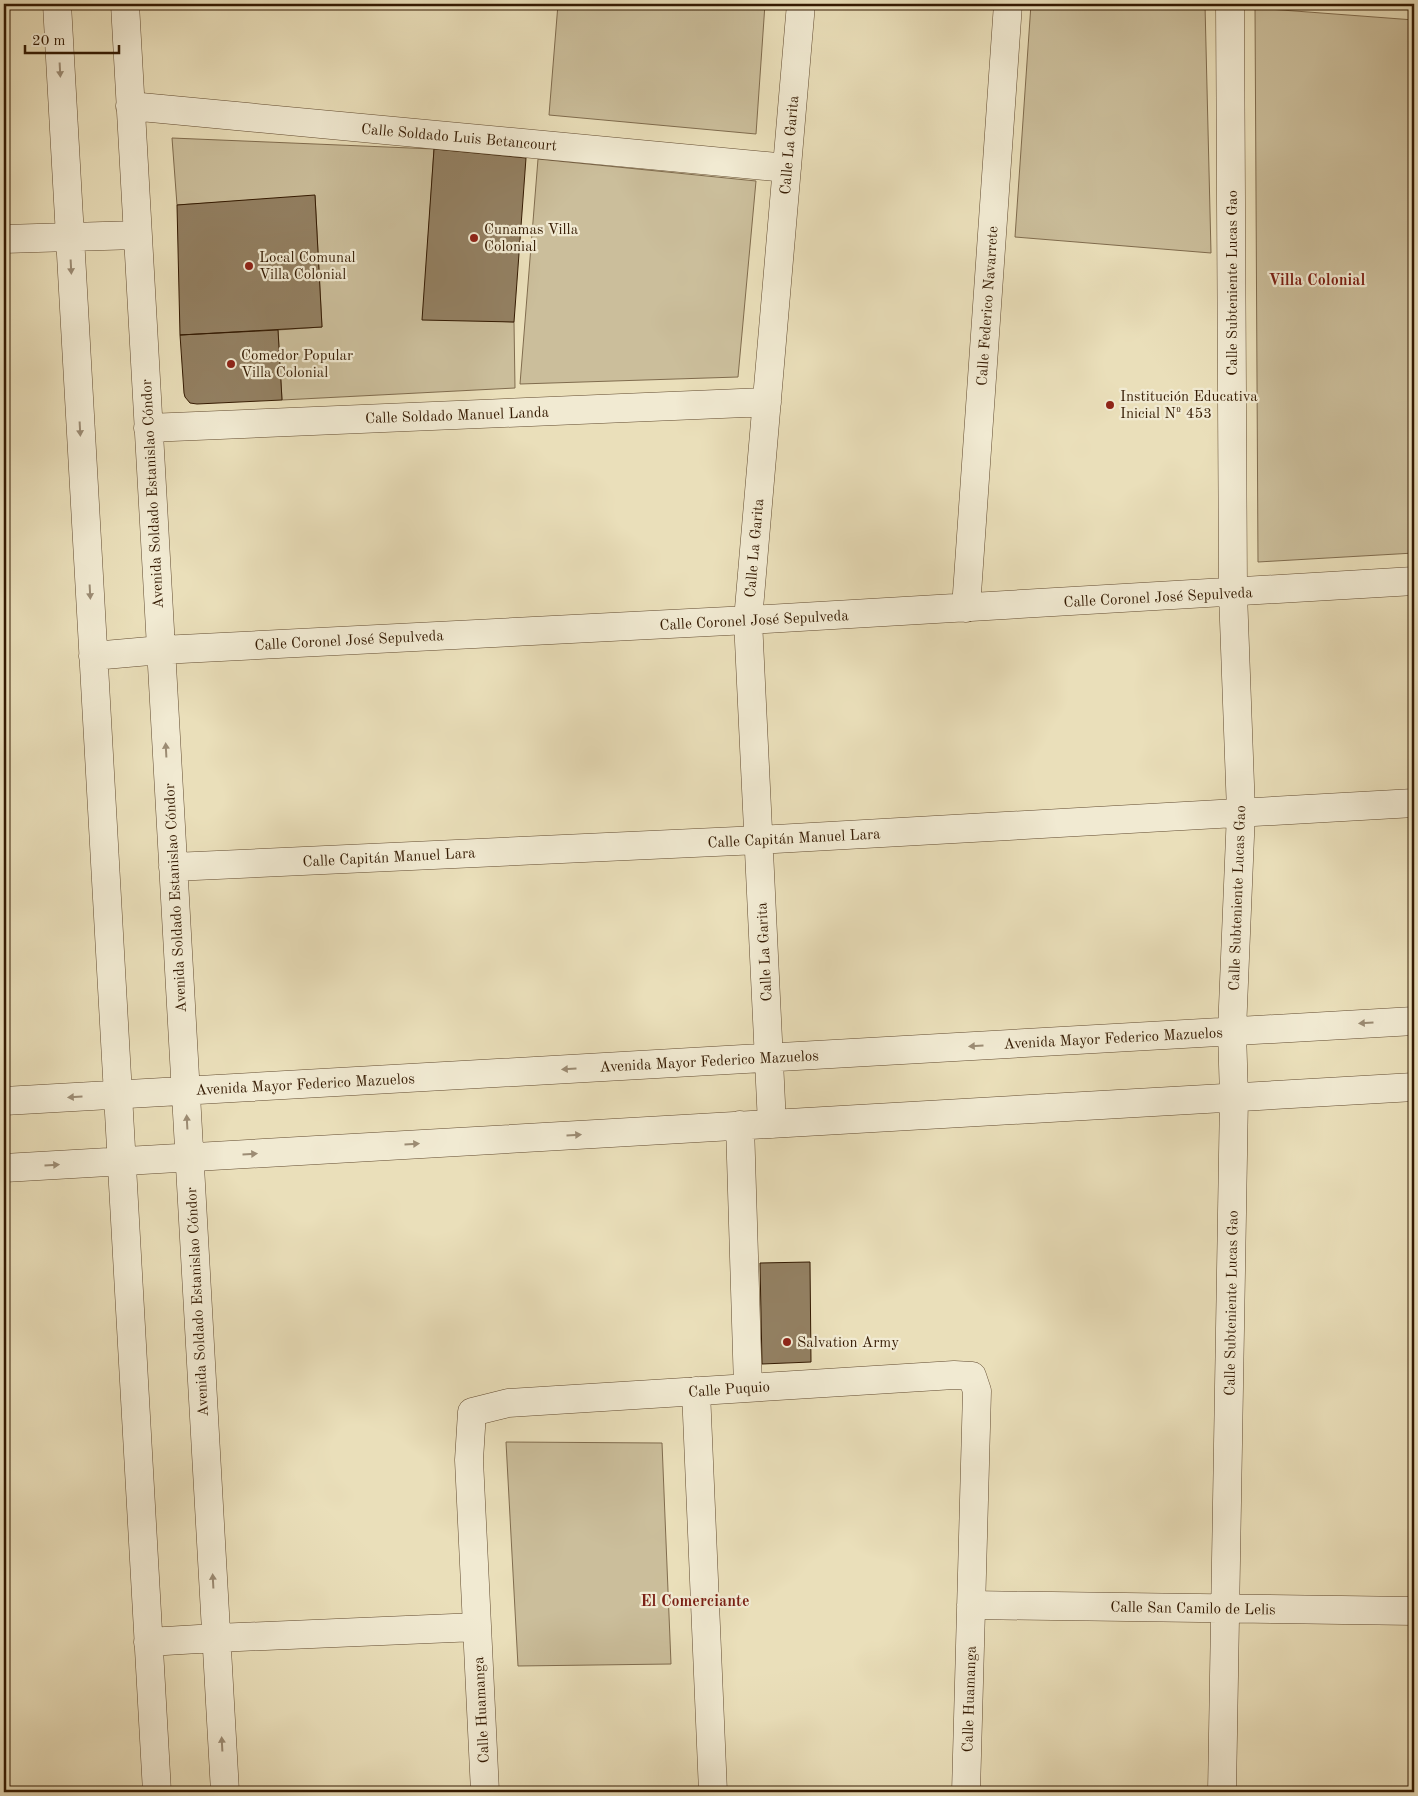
<svg xmlns="http://www.w3.org/2000/svg" width="1418" height="1796" font-family="'Old Standard TT',serif">
<style>
.green{fill:#cbbe9b;stroke:#806c4e}
.building{fill:#938062;stroke:#341a02}
.lines{fill:none;stroke-linecap:round;stroke-linejoin:round}
.minor-casing{stroke:#624b30;stroke-width:29}
.minor{stroke:#f1ead2;stroke-width:28}
.oneway{fill:#9c8c74}
.poi-dot{fill:#8f2418;stroke:#f1ead2;stroke-width:2}
.labels{text-anchor:middle;stroke-width:4.5;stroke-linejoin:round;paint-order:stroke}
.street-label{font-size:15px;fill:#341a02;stroke:#f1ead2}
.poi-label{font-size:15px;fill:#341a02;stroke:#f1ead2;text-anchor:start}
.neighbourhood-label{font-size:16px;font-weight:bold;fill:#7a1f14;stroke:#f1ead2}
</style>
<rect width="100%" height="100%" fill="#eadfba"/>
<filter id="stains"><feTurbulence type="fractalNoise" baseFrequency=".004" numOctaves="4"/><feColorMatrix values="0 0 0 0 .2 0 0 0 0 .09 0 0 0 0 .02 0 0 0 .5 -.17"/></filter>
<radialGradient id="worn" r=".72"><stop offset=".6" stop-color="#630" stop-opacity="0"/><stop offset="1" stop-color="#630" stop-opacity=".3"/></radialGradient>
<path class="green" d="M558,4H765L756,134L549,115Z
M1031,4L1205,5L1211,253L1015,237Z
M1255,8L1414,20V553L1258,562Z
M172,138L434,149L423,318L514,322L515,388L282,400L278,330L322,327L315,196L177,205Z
M538,159L756,181L738,377L520,384Z
M506,1442L662,1443L671,1664L518,1666Z"/>
<path class="building" d="M434,149L526,158L514,322L422,320Z
M315,195L322,327L180,335L177,205Z
M278,330L282,400L197,404L190,403L185,397L184,393L180,335Z
M810,1262L811,1362L762,1364L760,1263Z"/>
<g class="lines">
<g class="minor-casing">
<path id="minor" d="M57,4L157,1792
M125,4L225,1792
M130,106L787,168
M4,239L137,235
M148,428L767,402
M966,608L1008,4
M93,656L161,650L748,620L1414,581
M173,867L759,840L1414,803
M4,1101L1414,1021
M772,1124L748,620L801,4
M740,1125L748,1387
M4,1168L1414,1087
M696,1391L713,1792
M971,1605L1414,1611
M148,1642L216,1638L477,1627
M485,1792L469,1460L472,1412L508,1403L954,1375L972,1376L977,1391L966,1792
M1222,1792L1234,1097L1232,1031L1241,812L1233,593L1230,4"/>
</g>
<use href="#minor" class="minor"/>
</g>
<defs><path id="oneway-solid" d="M-6-.8H1V-3.2L6.5 0L1 3.2V.8H-6Z" transform="scale(1.25)"/></defs>
<g class="oneway">
<use href="#oneway-solid" transform="translate(60 70) rotate(87)"/>
<use href="#oneway-solid" transform="translate(71 267) rotate(87)"/>
<use href="#oneway-solid" transform="translate(80 429) rotate(87)"/>
<use href="#oneway-solid" transform="translate(90 592) rotate(87)"/>
<use href="#oneway-solid" transform="translate(166 750) rotate(-93)"/>
<use href="#oneway-solid" transform="translate(1366 1023) rotate(177)"/>
<use href="#oneway-solid" transform="translate(976 1046) rotate(177)"/>
<use href="#oneway-solid" transform="translate(569 1069) rotate(177)"/>
<use href="#oneway-solid" transform="translate(75 1097) rotate(177)"/>
<use href="#oneway-solid" transform="translate(187 1122) rotate(-93)"/>
<use href="#oneway-solid" transform="translate(574 1135) rotate(-3)"/>
<use href="#oneway-solid" transform="translate(412 1144) rotate(-3)"/>
<use href="#oneway-solid" transform="translate(250 1154) rotate(-3)"/>
<use href="#oneway-solid" transform="translate(52 1165) rotate(-3)"/>
<use href="#oneway-solid" transform="translate(213 1581) rotate(-93)"/>
<use href="#oneway-solid" transform="translate(222 1744) rotate(-93)"/>
</g>
<g class="poi-dot">
<circle cx="474" cy="238" r="5"/>
<circle cx="249" cy="266" r="5"/>
<circle cx="231" cy="364" r="5"/>
<circle cx="1110" cy="405" r="5"/>
<circle cx="787" cy="1342" r="5"/>
</g>
<g class="labels">
<g class="street-label">
<text transform="translate(459 137) rotate(5)" y="5">Calle Soldado Luis Betancourt</text>
<text transform="translate(789 145) rotate(-85)" y="5">Calle La Garita</text>
<text transform="translate(1232 283) rotate(-90)" y="5">Calle Subteniente Lucas Gao</text>
<text transform="translate(987 306) rotate(-86)" y="5">Calle Federico Navarrete</text>
<text transform="translate(457 415) rotate(-2)" y="5">Calle Soldado Manuel Landa</text>
<text transform="translate(152 494) rotate(-93)" y="5">Avenida Soldado Estanislao Cóndor</text>
<text transform="translate(754 548) rotate(-85)" y="5">Calle La Garita</text>
<text transform="translate(1158 597) rotate(-3)" y="5">Calle Coronel José Sepulveda</text>
<text transform="translate(754 620) rotate(-3)" y="5">Calle Coronel José Sepulveda</text>
<text transform="translate(349 640) rotate(-3)" y="5">Calle Coronel José Sepulveda</text>
<text transform="translate(794 838) rotate(-3)" y="5">Calle Capitán Manuel Lara</text>
<text transform="translate(389 857) rotate(-3)" y="5">Calle Capitán Manuel Lara</text>
<text transform="translate(175 898) rotate(-93)" y="5">Avenida Soldado Estanislao Cóndor</text>
<text transform="translate(1237 898) rotate(-88)" y="5">Calle Subteniente Lucas Gao</text>
<text transform="translate(764 952) rotate(-93)" y="5">Calle La Garita</text>
<text transform="translate(1113 1038) rotate(-3)" y="5">Avenida Mayor Federico Mazuelos</text>
<text transform="translate(709 1061) rotate(-3)" y="5">Avenida Mayor Federico Mazuelos</text>
<text transform="translate(305 1084) rotate(-3)" y="5">Avenida Mayor Federico Mazuelos</text>
<text transform="translate(197 1302) rotate(-93)" y="5">Avenida Soldado Estanislao Cóndor</text>
<text transform="translate(1231 1303) rotate(-89)" y="5">Calle Subteniente Lucas Gao</text>
<text transform="translate(729 1389) rotate(-4)" y="5">Calle Puquio</text>
<text transform="translate(1193 1608) rotate(1)" y="5">Calle San Camilo de Lelis</text>
<text transform="translate(969 1699) rotate(-88)" y="5">Calle Huamanga</text>
<text transform="translate(481 1710) rotate(-93)" y="5">Calle Huamanga</text>
</g>
<g class="poi-label">
<text x="484" y="234">Cunamas Villa<tspan x="484" dy="17">Colonial</tspan></text>
<text x="259" y="262">Local Comunal<tspan x="259" dy="17">Villa Colonial</tspan></text>
<text x="241" y="360">Comedor Popular<tspan x="241" dy="17">Villa Colonial</tspan></text>
<text x="1120" y="401">Institución Educativa<tspan x="1120" dy="17">Inicial Nº 453</tspan></text>
<text x="797" y="1347">Salvation Army</text>
</g>
<g class="neighbourhood-label">
<text x="1317" y="285">Villa Colonial</text>
<text x="695" y="1606">El Comerciante</text>
</g>
</g>
<rect width="1418" height="1796" fill="none" stroke="#eadfba" stroke-width="20"/>
<rect x="5" y="5" width="1408" height="1786" fill="none" stroke="#341a02" stroke-width="2.5"/>
<rect x="10" y="10" width="1398" height="1776" fill="none" stroke="#341a02"/>
<path d="M25 45v8h94v-8" fill="none" stroke="#341a02" stroke-width="2.5"/>
<text x="32" y="45" font-size="15" fill="#341a02" stroke="#f1ead2" stroke-width="4" paint-order="stroke">20 m</text>
<rect width="100%" height="100%" filter="url(#stains)"/>
<rect width="100%" height="100%" fill="url(#worn)"/>
</svg>
